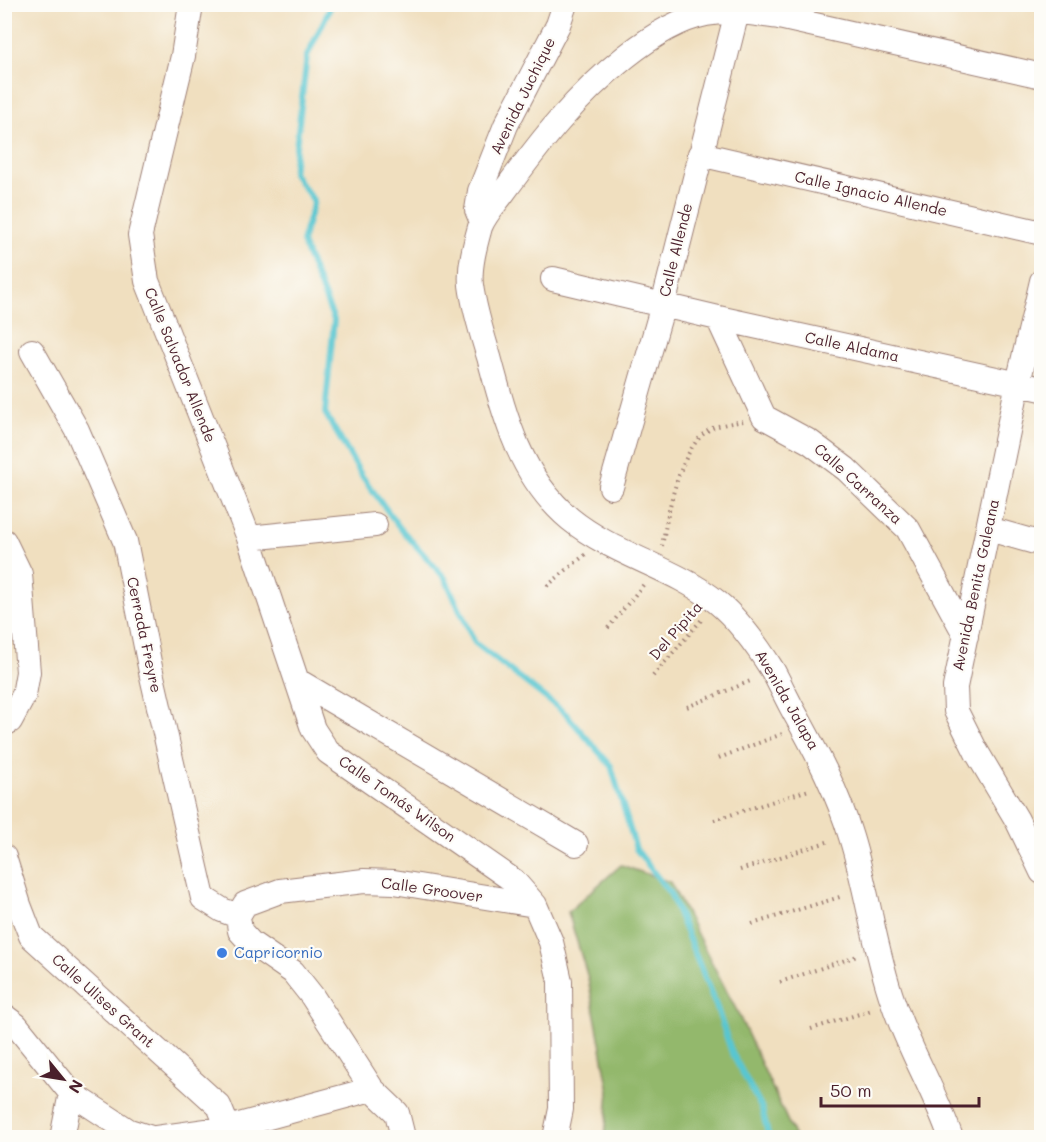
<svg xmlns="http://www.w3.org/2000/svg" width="1046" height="1142" font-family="Mali,sans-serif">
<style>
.forest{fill:#93b86c;stroke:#6e6c4c;stroke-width:1.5}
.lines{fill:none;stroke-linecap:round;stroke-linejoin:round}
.stream{stroke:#59c6d0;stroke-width:6}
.minor-casing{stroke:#9d7f75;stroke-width:26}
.path{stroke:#9d7f75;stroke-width:4;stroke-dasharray:1.5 4.5;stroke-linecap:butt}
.minor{stroke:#fff;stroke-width:24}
.shop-dot{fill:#3f7fe0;stroke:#fdfcf7;stroke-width:2}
.labels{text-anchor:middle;stroke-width:4.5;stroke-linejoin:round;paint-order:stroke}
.street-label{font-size:15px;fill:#4a1f2b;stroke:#fdfcf7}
.shop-label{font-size:15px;fill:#366cbe;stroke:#fdfcf7;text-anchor:start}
</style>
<rect width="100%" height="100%" fill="#fdfcf7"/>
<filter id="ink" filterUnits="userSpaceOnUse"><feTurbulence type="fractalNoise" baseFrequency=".0167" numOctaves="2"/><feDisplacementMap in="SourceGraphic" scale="12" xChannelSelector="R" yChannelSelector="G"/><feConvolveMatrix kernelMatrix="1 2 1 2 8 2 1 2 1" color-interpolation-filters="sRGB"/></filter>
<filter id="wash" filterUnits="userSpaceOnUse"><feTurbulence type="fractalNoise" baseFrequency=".008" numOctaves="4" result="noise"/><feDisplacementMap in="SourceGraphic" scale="24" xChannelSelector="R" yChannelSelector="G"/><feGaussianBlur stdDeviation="1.35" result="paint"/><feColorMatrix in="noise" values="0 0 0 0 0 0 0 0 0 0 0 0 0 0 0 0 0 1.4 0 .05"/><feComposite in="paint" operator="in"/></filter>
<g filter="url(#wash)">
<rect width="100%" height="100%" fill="#f0dfbf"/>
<path class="forest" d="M621,865L670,882L737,1011L795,1137H605L609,1091L588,978L568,912Z"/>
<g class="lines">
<path class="stream" d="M332,4L307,56L293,173L314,201L302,242L334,320L325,413L362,476L400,528L445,578L475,643L566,714L611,766L636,849L671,895L717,1008L732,1053L762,1109L769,1138"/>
</g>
</g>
<g filter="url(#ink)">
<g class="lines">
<g class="minor-casing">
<path id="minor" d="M191,4L183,56L140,235L147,281L249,538L313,729L328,752L514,881L535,905L551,942L560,981L561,1109L555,1138
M700,154L1042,233
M482,222L477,210L480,191L506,125L558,25L565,4
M553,279L718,318L1042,389
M1042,281L1018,383L955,687L956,711L976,751L1017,820L1042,872
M718,318L764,417L810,442L846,469L908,529L966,636
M32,351L77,430L125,541L151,672L203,898L222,910L238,916
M611,487L663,305L737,12
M989,529L1042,544
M249,538L375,525
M4,541L20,574L28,672L24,695L10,721L4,724
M298,681L576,844
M4,857L19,905L31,936L219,1106L228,1128L226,1138
M4,1016L16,1025L71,1093L129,1131L151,1138
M62,1138L71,1093
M156,1138L228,1128L372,1089
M401,1138L402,1133L397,1113L372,1089L312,996L293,972L251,943L240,931L238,916L245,904L280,891L364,881L394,882L535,905
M951,1138C935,1091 908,1048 893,1002C874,948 868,892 851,837C838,793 816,751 793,710C786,697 780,684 773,671C758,647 739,620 717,602C673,567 614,555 570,519C520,477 505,417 489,357C482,334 474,309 471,285C469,267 475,245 480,227C484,216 493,206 500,197C519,171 538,145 559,121C593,82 654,24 706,14C730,9 755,14 779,17L1042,76"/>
</g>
<path class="path" d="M662,546C668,513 680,440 715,427C724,424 734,423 743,421
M547,586L586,554
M608,628L644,584
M653,676L703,618
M687,707L753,680
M719,758L782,734
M714,820L809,790
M740,870L830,841
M752,924L843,896
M780,982L857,956
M811,1029L872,1010"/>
<use href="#minor" class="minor"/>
</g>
</g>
<circle class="shop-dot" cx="222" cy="953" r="6"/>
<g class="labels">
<g class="street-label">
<text transform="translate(523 96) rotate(-64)" y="5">Avenida Juchique</text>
<text transform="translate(871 194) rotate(13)" y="5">Calle Ignacio Allende</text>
<text transform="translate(676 250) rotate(-76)" y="5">Calle Allende</text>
<text transform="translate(852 347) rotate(12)" y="5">Calle Aldama</text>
<text transform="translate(180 365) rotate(68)" y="5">Calle Salvador Allende</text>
<text transform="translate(858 484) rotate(42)" y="5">Calle Carranza</text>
<text transform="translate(976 585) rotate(-78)" y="5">Avenida Benita Galeana</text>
<text transform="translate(676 631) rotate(-49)" y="5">Del Pipita</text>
<text transform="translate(144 635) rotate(78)" y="5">Cerrada Freyre</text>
<text transform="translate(787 700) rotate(60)" y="5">Avenida Jalapa</text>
<text transform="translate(397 799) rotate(35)" y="5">Calle Tomás Wilson</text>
<text transform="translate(432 890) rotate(8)" y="5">Calle Groover</text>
<text transform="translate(103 1001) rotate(42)" y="5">Calle Ulises Grant</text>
</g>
<g class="shop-label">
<text x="234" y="958">Capricornio</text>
</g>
</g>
<rect width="1046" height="1142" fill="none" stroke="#fdfcf7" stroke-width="24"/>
<g transform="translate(63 1079) rotate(120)" stroke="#fdfcf7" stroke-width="4.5" paint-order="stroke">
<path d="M0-4.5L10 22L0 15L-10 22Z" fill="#4a1f2b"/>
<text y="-9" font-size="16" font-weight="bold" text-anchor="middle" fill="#4a1f2b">N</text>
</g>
<path d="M821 1097v9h158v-9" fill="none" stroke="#4a1f2b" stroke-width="3"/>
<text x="830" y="1097" font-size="18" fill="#4a1f2b" stroke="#fdfcf7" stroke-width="4.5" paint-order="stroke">50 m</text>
</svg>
